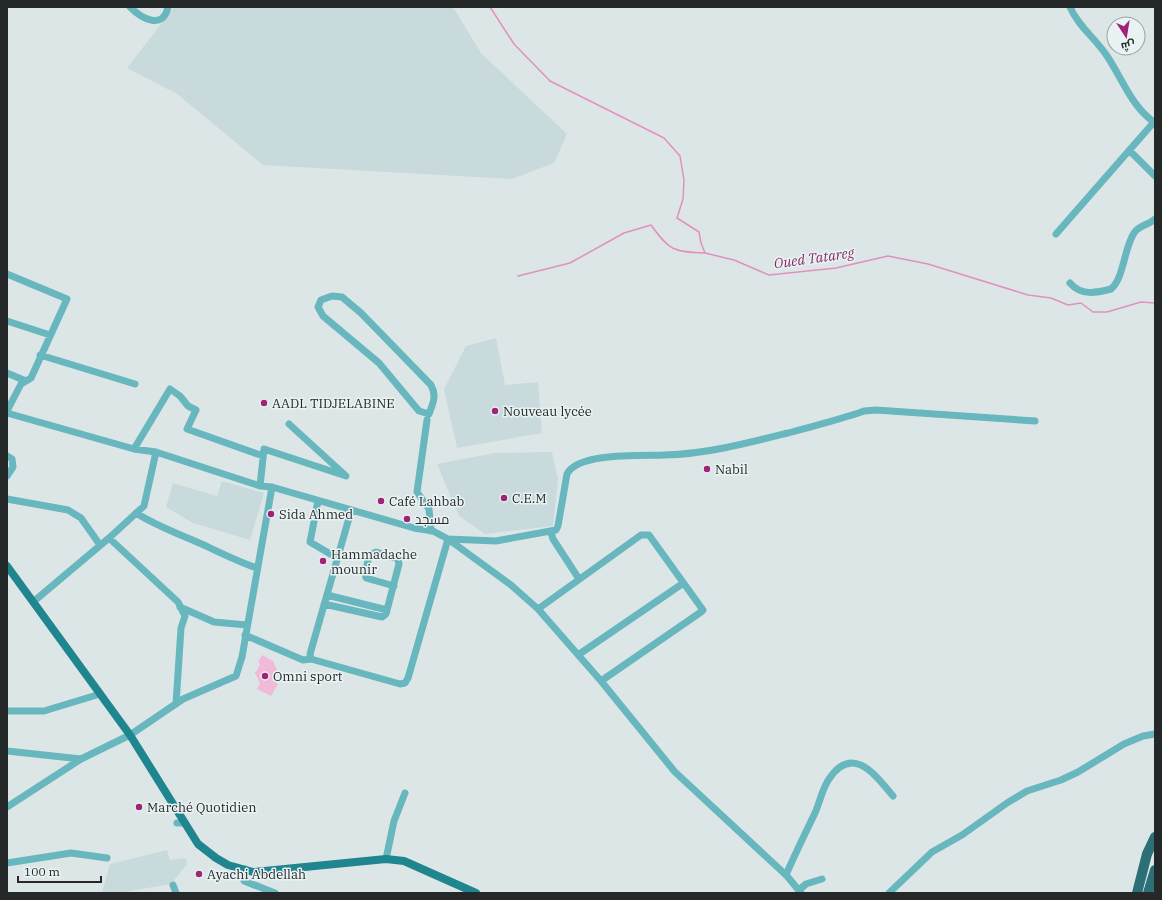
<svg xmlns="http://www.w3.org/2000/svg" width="1162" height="900" font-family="'IBM Plex Serif',Cairo,serif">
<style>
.built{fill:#c8dadc}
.green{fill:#f1bad8}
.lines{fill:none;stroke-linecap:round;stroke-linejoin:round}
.stream{stroke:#e190bf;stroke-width:1.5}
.minor{stroke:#68b7be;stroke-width:7}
.major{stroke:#1f858e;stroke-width:8}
.highway{stroke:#2a7076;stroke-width:10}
.poi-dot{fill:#a12377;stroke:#eaf3f4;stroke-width:1.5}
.labels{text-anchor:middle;stroke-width:3;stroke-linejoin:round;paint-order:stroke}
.poi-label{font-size:13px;fill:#242828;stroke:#eaf3f4;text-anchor:start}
.water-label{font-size:14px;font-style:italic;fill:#8b2d69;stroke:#eaf3f4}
</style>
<rect width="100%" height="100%" fill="#dde6e7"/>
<path class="built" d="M174,7H453L481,53L567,134L554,163L512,179L263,165L177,94L127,68Z
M496,338L505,385L538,382L542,433L457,448L444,389L466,346Z
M552,452L558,480L553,526L485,534L459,516L437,464L495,453Z
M222,481L264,493L250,540L193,523L166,507L173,483L217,496Z
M167,850L170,860L186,858L187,864L171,884L118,893H102L110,864Z"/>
<path class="green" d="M262,655L273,661L277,670L272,680L278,684L271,696L257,689L260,683L254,671L256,672L260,664L258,662Z"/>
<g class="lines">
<path class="stream" d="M490,7L514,44L550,81L664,138L680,156L684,180L683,199L677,218L699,232L701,243L705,253L734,260L769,275L836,268L888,256L928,264L1028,295L1051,298L1068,305L1081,303L1093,312H1107L1141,302L1155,303
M518,276L570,263L624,233L651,225C669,250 673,252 704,253"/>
<path class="minor" d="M130,7C141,18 163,31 168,7
M1070,7C1078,26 1096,39 1107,56C1123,80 1131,106 1155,123
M1130,151L1155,176
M1056,234L1154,122
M7,274L67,299L31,378L21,384L7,411
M1070,283C1081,296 1096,293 1111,289C1124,278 1124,248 1134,233C1139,225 1149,225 1155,219
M332,296L342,297L361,313L431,385C437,396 433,403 429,414L419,411L379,363L323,316L318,307L321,300Z
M7,321L50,335
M40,355L135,384
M7,373L26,381
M7,413L134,449L156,452L260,486L272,487L414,528L433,531L448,539L496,541L556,530L558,526L567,474C578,452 643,456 665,455C706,454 748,443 788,433C813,426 839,420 864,411L876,410L1035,421
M427,420L417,492L429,509L431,531
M134,449L170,389L180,396L188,406L196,410L187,429L263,456
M7,456L12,459L13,467L7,476
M260,486L264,449L346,476L289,424
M7,499L68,510L81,518L100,545
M318,501L310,542L337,558
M351,511L310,654L311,659L400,684L405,683L408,678L448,539L511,585L538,609L601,681L675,772L787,876L801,893
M136,513C158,527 182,535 206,546C223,554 239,562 257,568
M551,532L553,539L579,579
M109,538L178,602L185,616L181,628L176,704
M327,595L387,610
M33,602L109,538L144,506L156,452
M324,604L382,617C385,615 387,614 387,610L399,564L398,559L376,552L369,556L365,574L366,578L394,586
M180,607L214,622L247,625
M538,609L641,535H649L703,610L701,612L601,681
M245,635L303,660L311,659
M578,655L682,584
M7,711H44L100,694
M7,751L81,759
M7,807L81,759L130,735L183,699L236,676L242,657L272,487
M177,823H185
M386,859L394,821L405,793
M7,863L71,853L107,858
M245,869L244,881L275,893
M786,875C795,854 805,834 815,813C820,802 822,789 829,779C853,743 876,776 893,796
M173,885L176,893
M799,890L806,884L822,879
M889,893L932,852L962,835L1007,803L1027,791L1061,780L1078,772L1124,744L1143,736L1155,734"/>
<path class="major" d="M7,566L130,735L198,844L216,858L228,865L253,872L386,859L404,861L476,893"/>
<path class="highway" d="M1137,893L1147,854L1155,837
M1148,893L1155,870"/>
</g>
<g class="poi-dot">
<circle cx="264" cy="403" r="4"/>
<circle cx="495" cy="411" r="4"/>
<circle cx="707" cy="469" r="4"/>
<circle cx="504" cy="498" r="4"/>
<circle cx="381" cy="501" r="4"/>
<circle cx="271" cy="514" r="4"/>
<circle cx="407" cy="519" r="4"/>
<circle cx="323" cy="561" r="4"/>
<circle cx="265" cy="676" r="4"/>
<circle cx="139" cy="807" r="4"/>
<circle cx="199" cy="874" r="4"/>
</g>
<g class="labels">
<g class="poi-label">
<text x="272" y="408">AADL TIDJELABINE</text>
<text x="503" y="416">Nouveau lycée</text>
<text x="715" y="474">Nabil</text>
<text x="512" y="503">C.E.M</text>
<text x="389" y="506">Café Lahbab</text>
<text x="279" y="519">Sida Ahmed</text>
<text x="415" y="524">مسجد</text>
<text x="331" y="559">Hammadache<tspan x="331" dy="15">mounir</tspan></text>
<text x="273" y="681">Omni sport</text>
<text x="147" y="812">Marché Quotidien</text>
<text x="207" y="879">Ayachi Abdellah</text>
</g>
<g class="water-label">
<text transform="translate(814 258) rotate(-8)" y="5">Oued Tatareg</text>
</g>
</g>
<rect width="1162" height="900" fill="none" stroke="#242828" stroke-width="16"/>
<g transform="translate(1126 36) rotate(168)"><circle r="19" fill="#eaf3f4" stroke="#9ba2a2"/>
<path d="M0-3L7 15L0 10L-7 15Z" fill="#a12377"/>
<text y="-6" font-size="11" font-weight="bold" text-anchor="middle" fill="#242828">ش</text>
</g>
<path d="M18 876v6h83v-6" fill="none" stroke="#242828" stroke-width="2"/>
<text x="24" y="876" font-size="12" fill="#242828" stroke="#eaf3f4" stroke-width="3" paint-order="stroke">100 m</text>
</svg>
